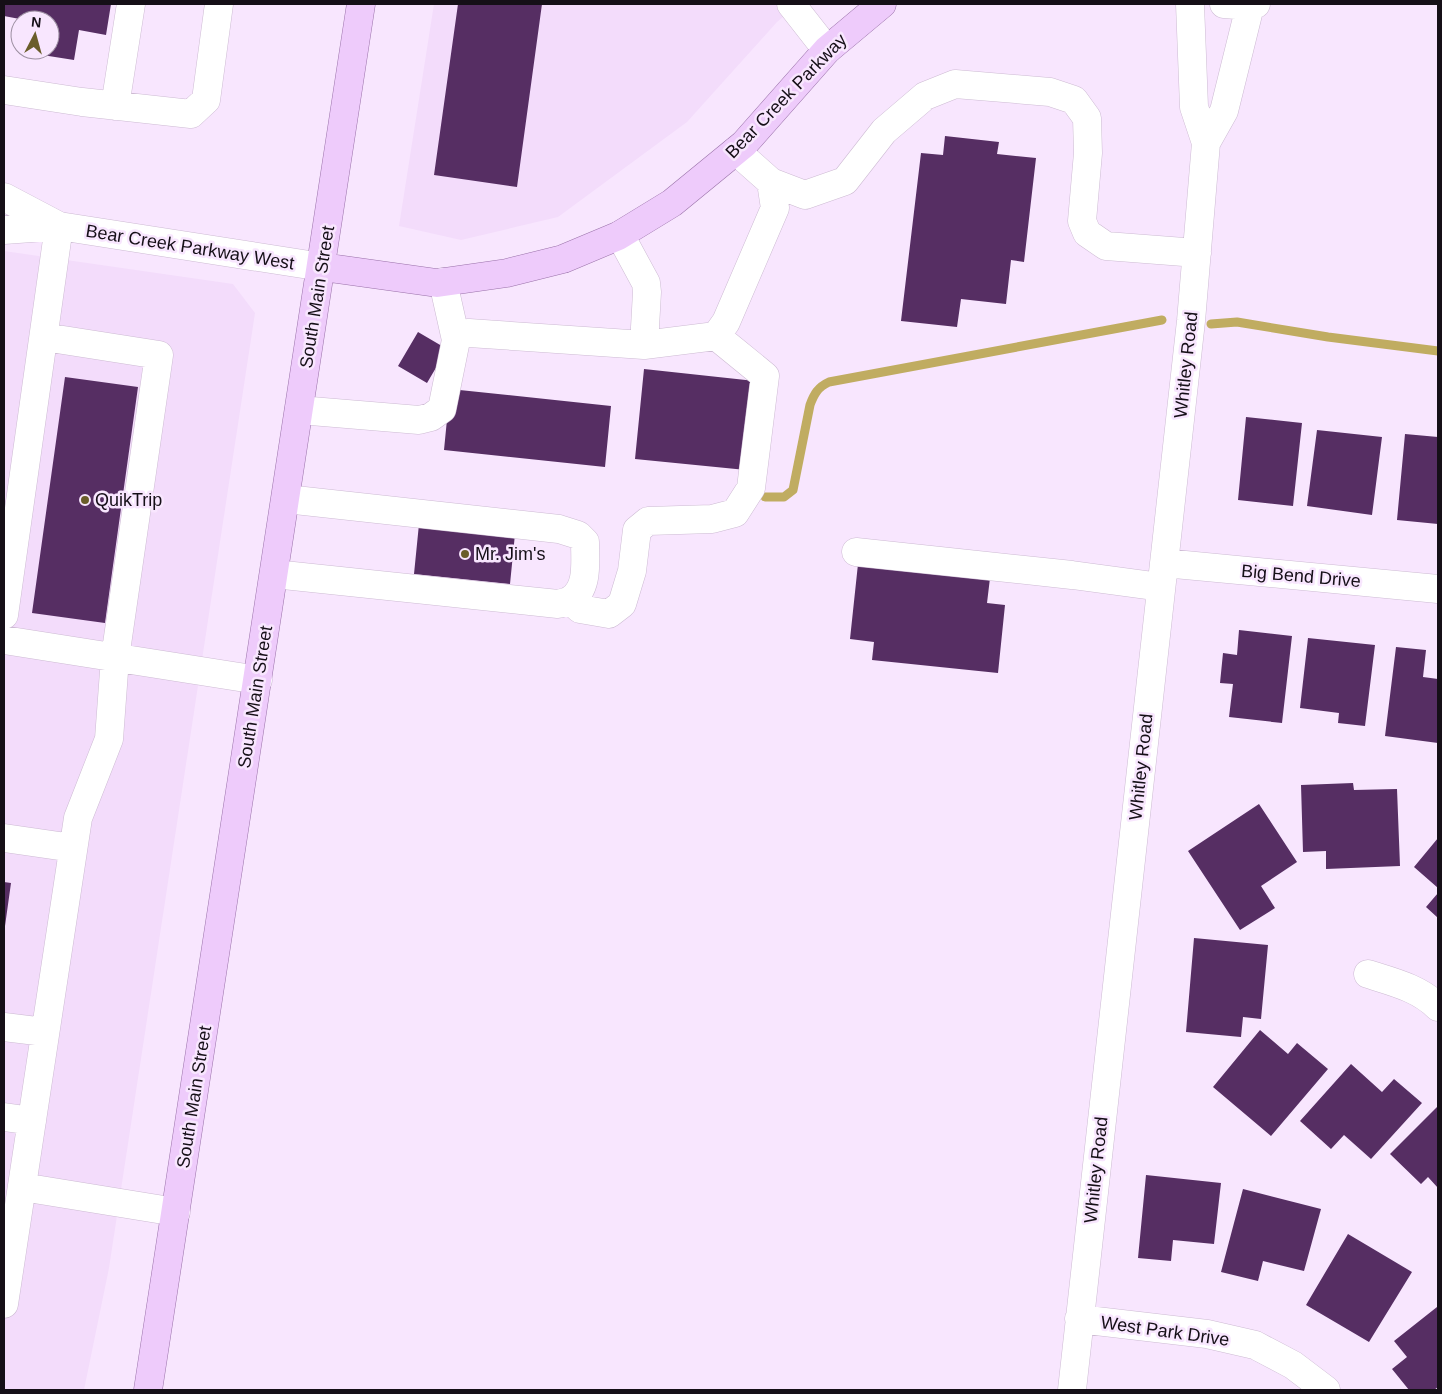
<svg xmlns="http://www.w3.org/2000/svg" width="1442" height="1394" font-family="Arial,sans-serif">
<style>
.built{fill:#f3dcfb}
.lines{fill:none;stroke-linecap:round;stroke-linejoin:round}
.stream{stroke:#c0ac61;stroke-width:9}
.building{fill:#562e63}
.minor-casing{stroke:#cdbbd3;stroke-width:29}
.major-casing{stroke:#9a72a9;stroke-width:29}
.minor{stroke:#fff;stroke-width:28}
.major{stroke:#eecbfb;stroke-width:28}
.poi-dot{fill:#6a5d2a;stroke:#f8e6fe;stroke-width:2}
.labels{text-anchor:middle;stroke-width:5;stroke-linejoin:round;paint-order:stroke}
.street-label{font-size:18px;fill:#150f17;stroke:#f8e6fe}
.poi-label{font-size:18px;fill:#150f17;stroke:#f8e6fe;text-anchor:start}
</style>
<rect width="100%" height="100%" fill="#f8e6fe"/>
<path class="built" d="M434,4H798L777,22L687,122L558,217L461,240L399,226Z
M4,251L233,284L255,313L109,1268L84,1390H4Z"/>
<g class="lines">
<path class="stream" d="M1211,324L1237,322L1328,337L1438,351
M765,497H784L793,490L810,405C814,394 818,387 829,382L1162,320"/>
</g>
<path class="building" d="M4,4H111L106,35L79,30L74,60L17,51L50,50V20H25L4,16Z
M458,4H542L517,187L434,175Z
M945,136L999,142L997,154L1036,158L1024,262L1011,260L1006,304L961,299L957,327L901,321L921,153L943,155Z
M418,332L447,349L427,383L398,366Z
M644,369L755,381L746,470L635,459Z
M65,377L138,387L105,623L32,613Z
M450,389L611,406L605,467L444,450Z
M1246,417L1302,423L1293,506L1238,500Z
M1317,430L1382,437L1372,515L1307,506Z
M1405,434L1438,437V524L1397,520Z
M419,524L515,534L510,584L414,574Z
M858,564L990,578L987,603L1005,605L998,673L872,660L874,642L850,639Z
M1239,630L1292,636L1282,723L1229,717L1233,684L1220,683L1223,653L1237,655Z
M1308,638L1375,645L1365,726L1338,723L1339,713L1300,708Z
M1396,647L1426,650L1423,677L1438,679V743L1385,736Z
M1353,783L1354,790L1397,789L1400,866L1326,869V851L1303,852L1301,785Z
M1259,804L1297,862L1261,886L1275,908L1240,930L1188,851Z
M1438,838V888L1414,867Z
M4,882L11,883L5,926H4Z
M1438,893V918L1426,907Z
M1194,938L1268,945L1261,1019L1243,1017L1241,1037L1186,1032Z
M1260,1030L1288,1054L1297,1043L1328,1069L1271,1136L1213,1087Z
M1351,1064L1382,1092L1394,1079L1422,1103L1371,1159L1344,1135L1331,1149L1300,1121Z
M1438,1106V1188L1428,1177L1421,1184L1390,1154Z
M1146,1175L1221,1183L1214,1244L1173,1240L1171,1261L1138,1258Z
M1243,1189L1321,1209L1304,1271L1263,1261L1258,1281L1221,1272Z
M1348,1234L1412,1272L1369,1342L1306,1305Z
M1437,1307L1438,1387L1434,1390H1409L1392,1369L1407,1357L1394,1341Z"/>
<g class="lines">
<g class="minor-casing">
<path id="minor" d="M791,4L827,50
M1224,4L1250,6L1256,4
M4,90L82,102L191,114L206,100L219,4
M115,106L131,4
M1206,143L1224,111L1250,6
M771,182L805,195L845,181L884,131L925,96L955,84L1050,92L1074,100L1087,118L1088,153L1082,221L1087,233L1106,246L1197,253
M4,197L59,226
M4,230L59,226L322,267
M620,235L646,283L647,292L644,345
M443,282L456,340
M299,410L419,420L431,417L442,409L456,340L459,334L469,333L644,345L716,336L726,322L775,208L771,182L736,151
M856,552L1072,575L1161,587
M1164,563L1438,589
M274,574L558,604C562,603 567,602 570,600C589,589 585,561 585,542L578,535L559,529L286,499
M570,600L580,609L609,614L622,604L632,571L637,530L648,521L712,519L735,513L751,488L765,376L716,336
M4,615L59,226
M4,640L258,680
M4,838L73,848
M1368,974C1393,982 1419,988 1438,1007
M4,1027L45,1032
M4,1117L32,1121
M22,1187L176,1212
M4,1304L78,818L109,739L115,658L159,355L44,337
M1079,1319L1207,1334L1255,1345L1293,1365L1326,1390
M1072,1390L1191,321L1206,143L1194,107L1190,4"/>
</g>
<g class="major-casing">
<path id="major" d="M322,267L437,283L507,273L563,259L618,236L672,203L744,144L827,50L882,4
M148,1390L361,4"/>
</g>
<use href="#minor" class="minor"/>
<use href="#major" class="major"/>
</g>
<g class="poi-dot">
<circle cx="85" cy="500" r="5"/>
<circle cx="465" cy="554" r="5"/>
</g>
<g class="labels">
<g class="street-label">
<text transform="translate(786 96) rotate(-46)" y="6">Bear Creek Parkway</text>
<text transform="translate(190 247) rotate(9)" y="6">Bear Creek Parkway West</text>
<text transform="translate(317 297) rotate(-81)" y="6">South Main Street</text>
<text transform="translate(1186 365) rotate(-84)" y="6">Whitley Road</text>
<text transform="translate(1301 576) rotate(5)" y="6">Big Bend Drive</text>
<text transform="translate(255 697) rotate(-81)" y="6">South Main Street</text>
<text transform="translate(1141 767) rotate(-84)" y="6">Whitley Road</text>
<text transform="translate(194 1097) rotate(-81)" y="6">South Main Street</text>
<text transform="translate(1096 1170) rotate(-84)" y="6">Whitley Road</text>
<text transform="translate(1165 1331) rotate(8)" y="6">West Park Drive</text>
</g>
<g class="poi-label">
<text x="95" y="506">QuikTrip</text>
<text x="475" y="560">Mr. Jim's</text>
</g>
</g>
<rect width="1442" height="1394" fill="none" stroke="#150f17" stroke-width="10"/>
<g transform="translate(35 35) rotate(6)"><circle r="24" fill="#f8e6fe" stroke="#9d90a2"/>
<path d="M0-4L9 19L0 12L-9 19Z" fill="#6a5d2a"/>
<text y="-8" font-size="14" font-weight="bold" text-anchor="middle" fill="#150f17">N</text>
</g>
</svg>
